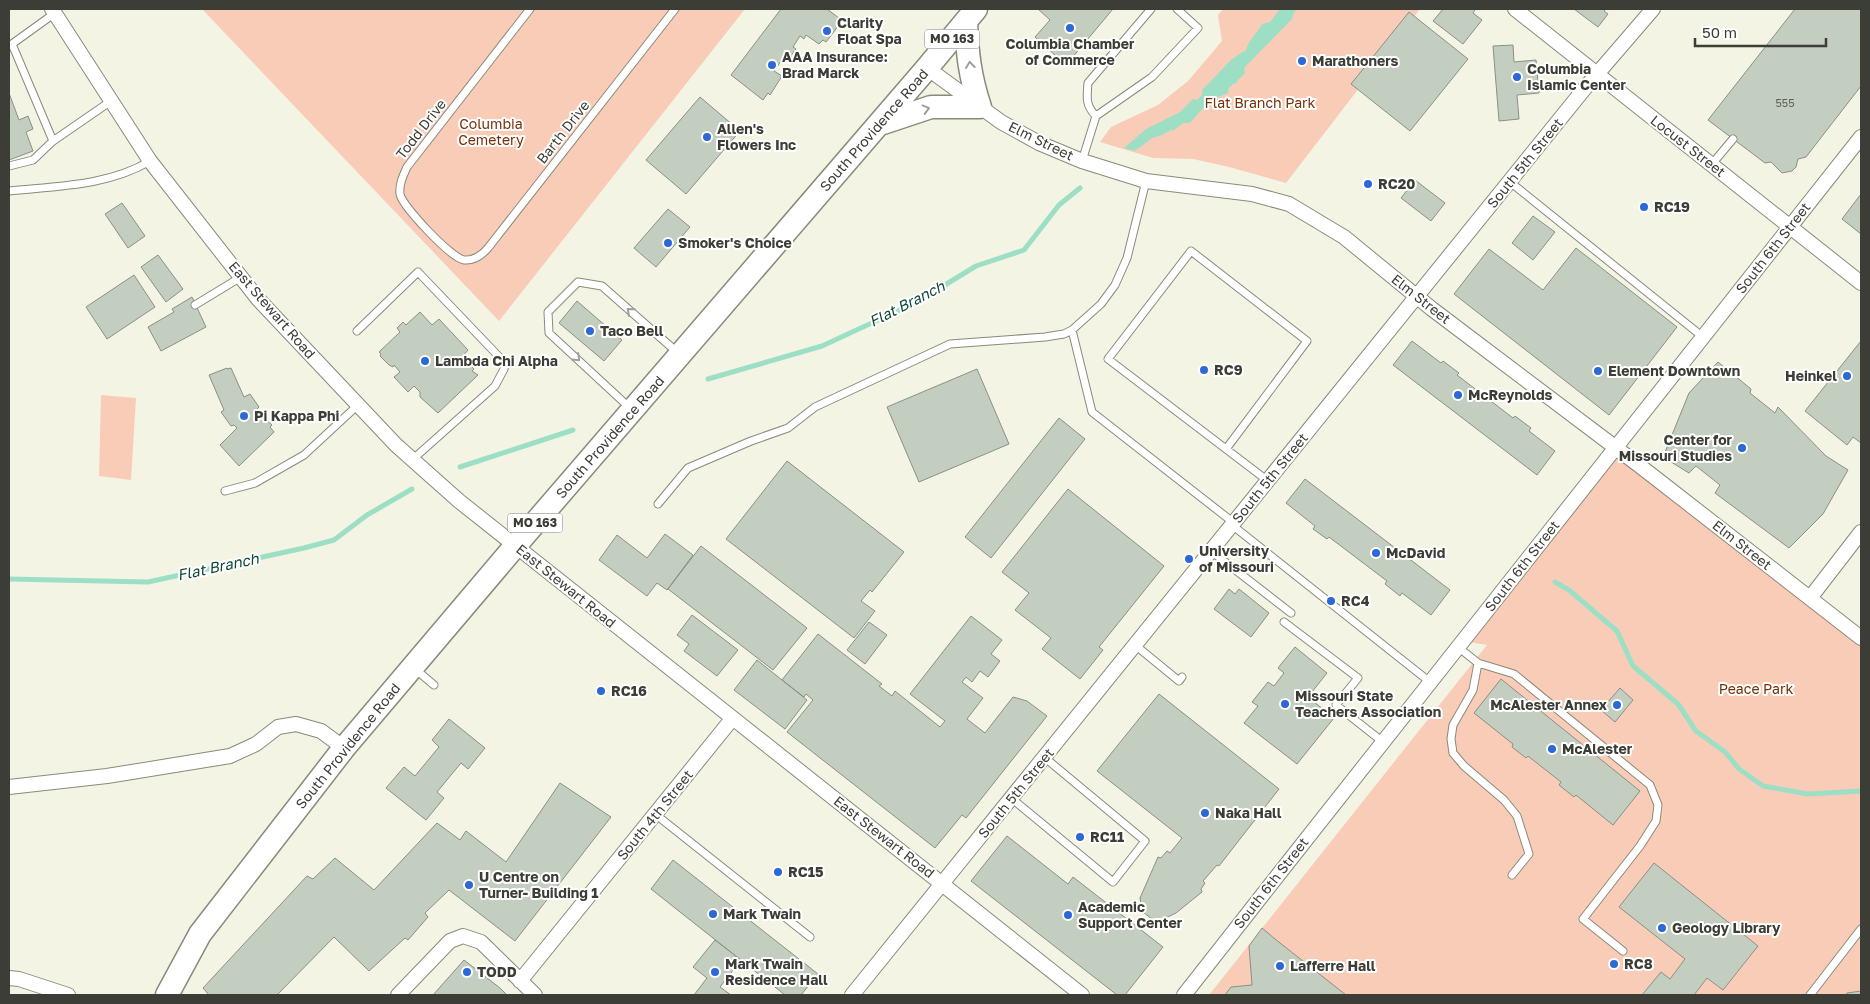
<svg xmlns="http://www.w3.org/2000/svg" width="1870" height="1004" font-family="'Golos Text',sans-serif">
<style>
.green{fill:#f9ccb7}
.water{fill:#9cdfc5}
.lines{fill:none;stroke-linecap:round;stroke-linejoin:round}
.stream{stroke:#9cdfc5;stroke-width:5}
.building{fill:#c3cdc0;stroke:#889185}
.service-casing{stroke:#8a8a7b;stroke-width:9}
.minor-casing{stroke:#8a8a7b;stroke-width:16}
.primary-casing{stroke:#8a8a7b;stroke-width:25}
.service{stroke:#fff;stroke-width:7}
.minor{stroke:#fff;stroke-width:14}
.primary{stroke:#fff;stroke-width:22}
.oneway{stroke:#9e9e9b}
.poi-dot{fill:#2c68d6;stroke:#fff;stroke-width:2}
.labels{text-anchor:middle;stroke-width:4;stroke-linejoin:round;paint-order:stroke}
.number-label{font-size:11px;fill:#5e6159}
.shield{fill:#fff;stroke:#777773;stroke-width:1}
.shield-label{font-size:12px;font-weight:bold;fill:#3d3d37}
.poi-label{font-size:14px;font-weight:bold;fill:#3d3d37;stroke:#fff;text-anchor:start}
.park-label{font-size:14px;fill:#743007;stroke:#fff}
.street-label{font-size:14px;fill:#3d3d37;stroke:#fff}
.water-label{font-size:15px;font-style:italic;fill:#114938;stroke:#fff}
</style>
<rect width="100%" height="100%" fill="#f4f4e4"/>
<path class="green" d="M202,9H745L499,321Z
M1223,9H1420L1286,183L1229,167L1193,159L1153,158L1100,142L1111,127L1158,105L1188,81L1222,41L1218,15Z
M101,395L136,398L131,480L99,476Z
M1616,448L1861,638V995H1209L1487,645L1463,641Z"/>
<path class="water" d="M1280,9H1298L1294,12L1292,19L1244,68L1245,73L1237,81V83L1233,84L1228,89V93L1218,97L1209,107L1205,106L1190,123H1183L1173,131L1171,130L1162,135L1152,138L1135,151L1124,148L1146,129L1180,112L1193,99L1197,100L1202,95V90L1232,59L1246,50C1248,40 1258,33 1262,24L1270,22Z"/>
<g class="lines">
<path class="stream" d="M708,379L822,346L917,302L976,266L1024,250L1059,205L1080,188
M460,467L573,430
M9,579L148,582L304,548L334,540L367,515L412,489
M1555,582L1569,590L1617,631L1633,666L1678,704L1696,731L1725,752L1739,769L1763,786L1808,794L1861,791"/>
</g>
<path class="building" d="M781,9H827L839,18L836,23L839,25L826,42L823,40L819,44L806,35L804,39L800,36L793,47L796,49L788,60L784,57L774,71L782,76L770,95L768,93L763,100L731,75Z
M1038,9H1113L1066,65L1035,37L1050,20Z
M1443,9H1474L1475,10L1473,13L1482,20L1463,44L1433,21Z
M1574,9H1606L1604,11L1608,14L1598,27Z
M1795,9H1861V86L1806,157L1798,159L1796,167L1792,171L1782,173L1771,162L1765,163L1708,120Z
M1409,12L1468,59L1410,131L1351,84Z
M1513,45L1514,62L1536,60L1539,93L1517,95L1519,119L1499,121L1493,46Z
M9,93L19,120L28,116L33,129L26,132L33,151L9,160Z
M700,97L740,131L686,194L646,160Z
M1415,180L1445,203L1431,221L1401,198Z
M1861,194V234L1842,219Z
M122,203L145,236L128,248L105,214Z
M668,209L690,227L656,267L634,248Z
M1533,216L1555,232L1533,260L1512,243Z
M1576,248L1677,327L1609,415L1454,294L1489,249L1543,290Z
M158,255L183,289L166,302L141,267Z
M134,275L155,307L107,339L86,307Z
M192,297L206,327L161,351L148,327L174,312L172,309Z
M577,301L622,340L604,361L559,323Z
M420,312L432,325L439,319L468,350L462,357L474,369L472,371L478,375L438,413L420,397V392L414,386L408,392L394,377L400,372L394,365L393,367L389,365L380,356L381,354L379,352L400,332L397,328L403,322L406,325Z
M1412,341L1441,363L1443,361L1459,373L1457,375L1513,418L1515,416L1531,428L1529,431L1555,451L1537,475L1393,365Z
M1861,341V443L1853,437L1847,445L1805,411Z
M1718,362L1751,389L1750,393L1775,413L1778,407L1826,456L1848,470L1823,514L1789,548L1715,493L1720,485L1696,466L1689,473L1663,457L1689,393Z
M227,368V369L231,368L244,397L250,394L259,407L255,411L272,425L270,427L274,432L239,466L220,445L237,428L234,425L231,426L221,412L224,410L209,375Z
M977,369L1009,444L919,482L887,407Z
M1059,418L1085,439L991,558L965,537Z
M787,461L904,552L872,592L870,590L861,601L875,611L854,638L726,539Z
M1305,479L1450,590L1431,615L1402,593L1400,596L1385,584L1387,581L1329,537L1327,539L1313,529L1315,526L1286,503Z
M1068,489L1164,566L1099,647L1103,650L1080,679L1042,649L1051,638L1015,610L1029,593L1002,572Z
M665,534L693,555L667,590L657,583L647,596L599,560L617,535L647,558Z
M701,546L807,628L773,670L668,589Z
M1229,589L1235,594L1239,589L1269,613L1251,637L1214,609Z
M692,615L738,650L717,676L684,651L689,644L677,635Z
M971,616L1002,640L991,654L1000,661L988,677L980,671L972,682L966,677L962,682L983,698L967,719L985,733L1013,697L1027,701L1047,716L966,818L962,815L935,848L787,732L813,700L806,694L804,697L782,680L818,634L882,684L879,686L892,696L895,691L940,727L945,721L910,694Z
M869,622L887,635L865,664L847,650Z
M1295,647L1327,673L1308,697L1334,718L1297,764L1244,723L1258,706L1252,702L1268,682L1274,686L1284,673L1278,668Z
M757,660L807,700L785,729L734,690Z
M1501,679L1640,791L1613,825L1576,795L1574,797L1559,785L1561,782L1528,756L1526,758L1512,747L1513,744L1474,713Z
M1620,688L1633,700L1615,722L1601,710Z
M1159,694L1279,789L1219,866L1217,865L1203,881L1205,883L1201,889L1202,892L1176,913L1159,921L1153,920L1143,912L1140,898L1158,857L1161,858L1167,851L1170,853L1182,838L1097,771Z
M449,719L485,748L468,769L461,763L437,792L444,798L426,820L386,788L404,767L415,776L439,747L432,740Z
M560,783L611,817L515,941L449,890L425,913L428,917L408,940L405,938L369,971L334,937L277,995H209L203,988L307,876L313,879L335,858L374,890L437,823L460,840L466,831L506,862Z
M1007,836L1068,884L1073,877L1163,947L1125,995H1117L971,881Z
M673,860L818,974L801,995H785L651,889Z
M1654,863L1758,946L1723,990L1707,978L1694,995H1642L1661,972L1670,979L1685,959L1619,907Z
M1262,928L1275,939L1346,995H1225L1231,987L1252,985L1249,946Z
M715,940L741,960L720,987L731,995H694L707,978L693,967Z
M464,960L500,988L507,995H433Z
M1861,991V995H1846L1847,993Z"/>
<g class="lines">
<g class="service-casing">
<path id="service" d="M530,9L407,167C403,176 399,184 400,194C402,206 451,258 464,260C475,261 482,255 488,248L675,9
M1096,116C1085,105 1087,97 1088,83L1151,9
M53,141L12,44L55,13
M1082,161L1096,116L1152,77L1198,28L1177,9
M1712,164L1733,139
M9,166L33,160L53,141L111,101
M1510,182L1703,337
M9,191C57,186 108,186 150,161
M195,305L241,277
M1072,330L1092,412L1234,523
M357,331L418,272L505,363L504,369L495,386L412,460
M630,408L549,333L548,312L578,282L602,286L678,353
M1226,449L1307,341L1191,251L1108,359L1268,481
M225,491L255,483L304,455L358,405
M658,504L688,468L751,441L788,428L815,407L950,344L1045,337L1064,334L1072,330L1101,304L1115,285L1127,258L1146,181
M1232,525L1430,682
M1211,551L1291,613
M1284,622L1358,678L1336,705L1383,742
M1135,645L1179,681L1182,677
M1458,647L1478,663L1473,690L1453,725L1451,739L1453,753L1464,766L1504,800L1517,816L1529,854L1512,875
M1478,663L1514,674L1650,785L1658,805L1656,821L1640,846L1583,919L1623,951
M415,669L434,685
M1011,798L1113,882L1145,841L1044,757
M655,814L810,937
M1810,995L1861,929"/>
</g>
<g class="minor-casing">
<path id="minor" d="M52,9L150,161L258,299L396,445L459,501L1082,995
M1515,9L1861,283
M927,68L1001,122L1039,143L1082,161L1146,181L1252,194L1289,204L1344,237L1432,309L1640,466L1861,638
M1810,598L1861,532
M9,787L107,776L230,756L256,744L278,727L296,724L321,731L344,748
M9,978L19,979L68,995
M520,981L732,719
M398,995L450,941L463,936L481,942L535,995
M852,995L1585,88L1653,9
M1184,995L1282,870L1861,137"/>
</g>
<g class="primary-casing">
<path id="primary" d="M880,124L931,107H980C970,77 967,52 966,21
M167,995L200,934L344,748L516,545L927,68L976,9"/>
</g>
<use href="#service" class="service"/>
<use href="#minor" class="minor"/>
<use href="#primary" class="primary"/>
</g>
<defs><path id="oneway-chevron" d="M-2-3.5L2.5 0L-2 3.5" fill="none" stroke-width="1.6" stroke-linecap="round" stroke-linejoin="round" transform="scale(1.25)"/></defs>
<g class="oneway">
<use href="#oneway-chevron" transform="translate(970 65) rotate(-97)"/>
<use href="#oneway-chevron" transform="translate(926 109) rotate(-15)"/>
<use href="#oneway-chevron" transform="translate(630 311) rotate(-139)"/>
<use href="#oneway-chevron" transform="translate(577 358) rotate(43)"/>
</g>
<g class="poi-dot">
<circle cx="1070" cy="28" r="5"/>
<circle cx="827" cy="31" r="5"/>
<circle cx="1302" cy="61" r="5"/>
<circle cx="772" cy="65" r="5"/>
<circle cx="1517" cy="77" r="5"/>
<circle cx="707" cy="137" r="5"/>
<circle cx="1368" cy="184" r="5"/>
<circle cx="1644" cy="207" r="5"/>
<circle cx="668" cy="243" r="5"/>
<circle cx="590" cy="331" r="5"/>
<circle cx="425" cy="361" r="5"/>
<circle cx="1204" cy="370" r="5"/>
<circle cx="1598" cy="371" r="5"/>
<circle cx="1847" cy="376" r="5"/>
<circle cx="1458" cy="395" r="5"/>
<circle cx="244" cy="416" r="5"/>
<circle cx="1742" cy="448" r="5"/>
<circle cx="1376" cy="553" r="5"/>
<circle cx="1189" cy="559" r="5"/>
<circle cx="1331" cy="601" r="5"/>
<circle cx="601" cy="691" r="5"/>
<circle cx="1285" cy="704" r="5"/>
<circle cx="1617" cy="705" r="5"/>
<circle cx="1552" cy="749" r="5"/>
<circle cx="1205" cy="813" r="5"/>
<circle cx="1080" cy="837" r="5"/>
<circle cx="778" cy="872" r="5"/>
<circle cx="469" cy="885" r="5"/>
<circle cx="713" cy="914" r="5"/>
<circle cx="1068" cy="915" r="5"/>
<circle cx="1662" cy="928" r="5"/>
<circle cx="1614" cy="964" r="5"/>
<circle cx="1280" cy="966" r="5"/>
<circle cx="467" cy="972" r="5"/>
<circle cx="715" cy="972" r="5"/>
</g>
<g class="labels">
<g class="number-label">
<text x="1785" y="107">555</text>
</g>
<g class="shield">
<rect x="924.5" y="29.5" width="55" height="19" rx="4"/>
<rect x="507.5" y="513.5" width="55" height="19" rx="4"/>
</g>
<g class="shield-label">
<text x="952" y="43">MO 163</text>
<text x="535" y="527">MO 163</text>
</g>
<g class="poi-label">
<text x="837" y="28">Clarity<tspan x="837" dy="16">Float Spa</tspan></text>
<text x="1070" y="49" text-anchor="middle">Columbia Chamber<tspan x="1070" dy="16">of Commerce</tspan></text>
<text x="782" y="62">AAA Insurance:<tspan x="782" dy="16">Brad Marck</tspan></text>
<text x="1312" y="66">Marathoners</text>
<text x="1527" y="74">Columbia<tspan x="1527" dy="16">Islamic Center</tspan></text>
<text x="717" y="134">Allen's<tspan x="717" dy="16">Flowers Inc</tspan></text>
<text x="1378" y="189">RC20</text>
<text x="1654" y="212">RC19</text>
<text x="678" y="248">Smoker's Choice</text>
<text x="600" y="336">Taco Bell</text>
<text x="435" y="366">Lambda Chi Alpha</text>
<text x="1214" y="375">RC9</text>
<text x="1608" y="376">Element Downtown</text>
<text x="1837" y="381" text-anchor="end">Heinkel</text>
<text x="1468" y="400">McReynolds</text>
<text x="254" y="421">Pi Kappa Phi</text>
<text x="1732" y="445" text-anchor="end">Center for<tspan x="1732" dy="16">Missouri Studies</tspan></text>
<text x="1199" y="556">University<tspan x="1199" dy="16">of Missouri</tspan></text>
<text x="1386" y="558">McDavid</text>
<text x="1341" y="606">RC4</text>
<text x="611" y="696">RC16</text>
<text x="1295" y="701">Missouri State<tspan x="1295" dy="16">Teachers Association</tspan></text>
<text x="1607" y="710" text-anchor="end">McAlester Annex</text>
<text x="1562" y="754">McAlester</text>
<text x="1215" y="818">Naka Hall</text>
<text x="1090" y="842">RC11</text>
<text x="788" y="877">RC15</text>
<text x="479" y="882">U Centre on<tspan x="479" dy="16">Turner- Building 1</tspan></text>
<text x="1078" y="912">Academic<tspan x="1078" dy="16">Support Center</tspan></text>
<text x="723" y="919">Mark Twain</text>
<text x="1672" y="933">Geology Library</text>
<text x="725" y="969">Mark Twain<tspan x="725" dy="16">Residence Hall</tspan></text>
<text x="1624" y="969">RC8</text>
<text x="1290" y="971">Lafferre Hall</text>
<text x="477" y="977">TODD</text>
</g>
<g class="park-label">
<text x="1260" y="108">Flat Branch Park</text>
<text x="491" y="129">Columbia<tspan x="491" dy="16">Cemetery</tspan></text>
<text x="1756" y="694">Peace Park</text>
</g>
<g class="street-label">
<text transform="translate(421 129) rotate(-52)" y="5">Todd Drive</text>
<text transform="translate(874 130) rotate(-49)" y="5">South Providence Road</text>
<text transform="translate(563 132) rotate(-52)" y="5">Barth Drive</text>
<text transform="translate(1041 141) rotate(26)" y="5">Elm Street</text>
<text transform="translate(1688 146) rotate(38)" y="5">Locust Street</text>
<text transform="translate(1525 163) rotate(-51)" y="5">South 5th Street</text>
<text transform="translate(1773 248) rotate(-52)" y="5">South 6th Street</text>
<text transform="translate(1421 299) rotate(38)" y="5">Elm Street</text>
<text transform="translate(272 310) rotate(49)" y="5">East Stewart Road</text>
<text transform="translate(610 437) rotate(-49)" y="5">South Providence Road</text>
<text transform="translate(1270 478) rotate(-51)" y="5">South 5th Street</text>
<text transform="translate(1742 545) rotate(38)" y="5">Elm Street</text>
<text transform="translate(1522 566) rotate(-52)" y="5">South 6th Street</text>
<text transform="translate(566 586) rotate(39)" y="5">East Stewart Road</text>
<text transform="translate(348 746) rotate(-51)" y="5">South Providence Road</text>
<text transform="translate(1016 793) rotate(-51)" y="5">South 5th Street</text>
<text transform="translate(655 815) rotate(-51)" y="5">South 4th Street</text>
<text transform="translate(884 837) rotate(38)" y="5">East Stewart Road</text>
<text transform="translate(1271 883) rotate(-52)" y="5">South 6th Street</text>
</g>
<g class="water-label">
<text transform="translate(907 304) rotate(-27)" y="5">Flat Branch</text>
<text transform="translate(218 567) rotate(-12)" y="5">Flat Branch</text>
</g>
</g>
<rect width="1870" height="1004" fill="none" stroke="#3d3d37" stroke-width="20"/>
<path d="M1695 38v8h131v-8" fill="none" stroke="#3d3d37" stroke-width="2.5"/>
<text x="1702" y="38" font-size="15" fill="#3d3d37" stroke="#ffffff" stroke-width="4" paint-order="stroke">50 m</text>
</svg>
